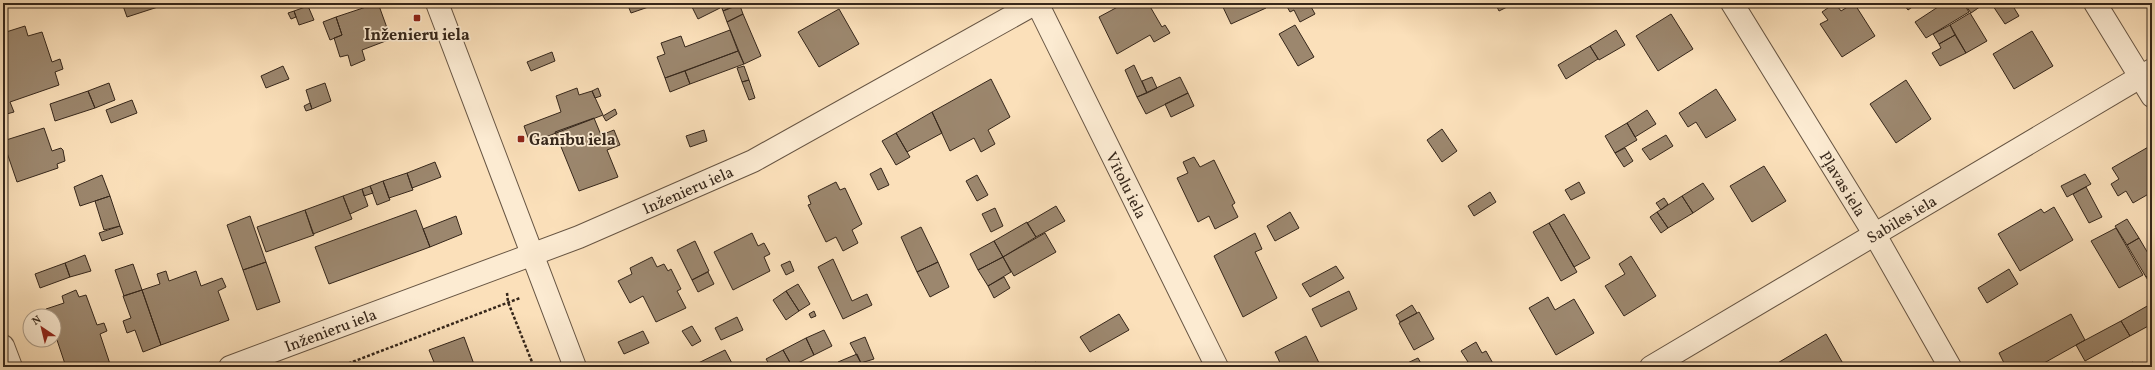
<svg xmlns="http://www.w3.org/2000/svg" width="2155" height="370" font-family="Vollkorn,serif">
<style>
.building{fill:#9c876e;stroke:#36271b}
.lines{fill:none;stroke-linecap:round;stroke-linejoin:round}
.minor-casing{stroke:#675543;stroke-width:24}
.tertiary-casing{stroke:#675543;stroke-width:24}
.path{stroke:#36271b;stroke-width:2.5;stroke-dasharray:3 2;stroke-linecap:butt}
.minor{stroke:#fcebd2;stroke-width:22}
.tertiary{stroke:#fcebd2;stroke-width:22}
.poi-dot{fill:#8f2418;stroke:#fcebd2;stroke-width:1.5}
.labels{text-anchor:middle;stroke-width:3.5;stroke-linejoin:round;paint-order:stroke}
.poi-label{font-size:16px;font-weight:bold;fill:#36271b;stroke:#fcebd2}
.street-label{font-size:16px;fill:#36271b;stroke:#fcebd2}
</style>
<rect width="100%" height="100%" fill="#fbe0ba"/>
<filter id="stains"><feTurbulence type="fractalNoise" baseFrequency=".005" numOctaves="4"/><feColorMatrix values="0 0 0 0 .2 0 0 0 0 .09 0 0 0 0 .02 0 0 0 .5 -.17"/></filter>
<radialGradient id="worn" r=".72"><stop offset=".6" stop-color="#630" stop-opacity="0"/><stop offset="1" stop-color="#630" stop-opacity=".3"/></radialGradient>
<path class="building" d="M122,3H163L164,5L127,17Z
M378,3L391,39L362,50L365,60L351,66L348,55L340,57L334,38L342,35L336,17Z
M627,3H656L657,4L631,13Z
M690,3H717L720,8L698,19Z
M720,3H744L723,11Z
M739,3L743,14L727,22L723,11Z
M1125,3H1148L1162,27L1165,25L1170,33L1154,42L1150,35L1117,54L1099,17Z
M1221,3H1264L1266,8L1231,24Z
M1285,3H1309L1315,14L1300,22L1294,10L1290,12Z
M1495,3H1515L1499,11Z
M1835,3L1841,11L1854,3L1875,36L1842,57L1820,24L1828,20L1822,12Z
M1903,3H1918L1908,10Z
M1944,3H1963L1969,12L1926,38L1915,22Z
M1964,3H1983L1984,4L1971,13Z
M1991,3H2011L2019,16L2005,24Z
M308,6L314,20L299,25L294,11Z
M839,9L859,44L819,67L798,32Z
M294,11L296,17L291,19L288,13Z
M1970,13L1987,41L1966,53L1950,25Z
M743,14L761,56L744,64L727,22Z
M1671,14L1693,49L1658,71L1636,36Z
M336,17L342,35L330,40L323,22Z
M1295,25L1314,57L1298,66L1279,34Z
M1950,25L1955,35L1939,44L1933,34Z
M25,26L28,36L42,32L52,62L60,59L63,69L55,72L59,85L10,102L14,112L3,115V33Z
M730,30L738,51L665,78L657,57L665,54L661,43L681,36L685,47Z
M1616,30L1625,45L1599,60L1590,46Z
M2032,31L2053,66L2014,89L1993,54Z
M1955,35L1966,53L1940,66L1932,53L1941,48L1939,44Z
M1590,46L1598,59L1566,79L1558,65Z
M738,51L744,64L690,84L685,71Z
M552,52L555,61L531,71L527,62Z
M1134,65L1147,93L1137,97L1125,70Z
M283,66L289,79L266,88L261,76Z
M744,66L749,80L742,82L737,68Z
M685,71L690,84L670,92L665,78Z
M1152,77L1157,88L1147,93L1142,81Z
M1180,77L1188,93L1146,114L1137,97Z
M991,79L1010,117L988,130L995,144L981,152L974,138L950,151L932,112Z
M749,80L755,98L749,100L742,82Z
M1906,80L1931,119L1896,143L1870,104Z
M109,83L115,100L95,108L88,91Z
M325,83L331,101L312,109L306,90Z
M577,88L579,95L592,91L603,115L530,143L524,126L561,112L556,96Z
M598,88L601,96L595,98L592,91Z
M1716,89L1736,120L1706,138L1696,122L1688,127L1679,113Z
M88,91L95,108L55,121L50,104Z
M1188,93L1194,106L1171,117L1165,104Z
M132,100L137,113L111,123L106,110Z
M310,103L312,109L306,111L304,106Z
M615,109L617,114L606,121L603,116Z
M1647,110L1656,124L1635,137L1627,123Z
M932,112L942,133L907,152L896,133Z
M594,118L601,135L614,130L620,145L607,150L618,177L579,191L555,132Z
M1627,123L1637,140L1615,153L1605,136Z
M44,128L52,151L61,148L63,150L65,161L57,164L58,168L17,182L3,141Z
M1442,129L1457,151L1442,162L1427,140Z
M704,130L707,141L690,147L686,136Z
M896,133L910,157L896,165L882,141Z
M1666,135L1673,146L1650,160L1642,149Z
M2150,146L2152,150V192L2133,203L2126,191L2118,196L2111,184L2119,179L2112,168Z
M1625,148L1633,161L1624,167L1615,153Z
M1194,157L1200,167L1214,160L1235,203L1232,205L1238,217L1215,229L1209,216L1198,222L1177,178L1188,173L1183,162Z
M435,162L441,177L412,188L407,173Z
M1764,166L1786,201L1752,222L1730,186Z
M881,168L889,185L878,190L870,174Z
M407,173L413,190L389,198L383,181Z
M2085,174L2091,184L2067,197L2061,186Z
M102,175L110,196L80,206L74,187Z
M977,175L988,195L977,201L966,181Z
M383,181L390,200L377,205L370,186Z
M836,182L840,190L845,188L862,224L852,230L858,243L843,251L836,237L826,242L808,205L811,204L808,196Z
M1579,182L1585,193L1571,200L1565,190Z
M1703,183L1714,199L1693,213L1682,196Z
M370,186L373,193L364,196L362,189Z
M2086,187L2102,217L2089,223L2073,194Z
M362,189L368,206L350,214L343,196Z
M1490,192L1496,202L1474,216L1468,206Z
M110,196L120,226L104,230L95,201Z
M343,196L352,219L313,234L305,210Z
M1682,196L1693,213L1668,228L1657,212Z
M1664,198L1668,204L1661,210L1656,203Z
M1056,206L1065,221L1036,237L1027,223Z
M2054,207L2073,240L2020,271L1998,234L2041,209L2044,213Z
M995,208L1003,226L991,232L982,214Z
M305,210L314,235L266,252L257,227Z
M416,210L430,247L329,284L315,247Z
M1290,212L1299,228L1275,241L1267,226Z
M1657,212L1668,228L1661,233L1650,217Z
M1564,214L1590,258L1574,267L1549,223Z
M250,216L266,262L243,270L227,225Z
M456,216L462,234L430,247L423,229Z
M2127,219L2139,238L2127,245L2115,226Z
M1027,222L1036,237L1003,257L994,241Z
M1549,223L1577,272L1561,281L1533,232Z
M120,226L123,234L102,241L99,233Z
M921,227L938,262L917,272L901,237Z
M2116,228L2143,275L2119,288L2091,241Z
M752,233L758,246L764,243L770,254L764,257L770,271L733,290L714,252Z
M1045,233L1056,252L1014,276L1003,257Z
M1255,233L1262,249L1255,252L1277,298L1243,317L1214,256Z
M2139,238L2152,260V274L2146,277L2127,245Z
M695,241L709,271L692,280L677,250Z
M994,241L1003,257L978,270L970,254Z
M85,255L91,271L70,277L65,263Z
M1631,256L1656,296L1624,316L1605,286L1625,274L1619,264Z
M652,257L657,267L664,264L668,271L671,269L681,289L677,291L686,308L656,322L643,296L630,303L618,281L632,274L630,268Z
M1003,257L1011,272L988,286L978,270Z
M833,259L852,301L867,294L872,305L843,319L818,267Z
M790,261L794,271L786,275L781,265Z
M266,262L280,302L257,310L243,270Z
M938,262L949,287L930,297L917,272Z
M65,263L70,277L40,288L35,274Z
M133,264L142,290L124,296L115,270Z
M1336,266L1344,278L1310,297L1302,284Z
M2009,269L2018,284L1987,303L1978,288Z
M166,271L169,281L196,271L201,286L222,278L226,287L218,291L229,320L161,345L142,290L160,284L157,274Z
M708,272L714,284L698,292L692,280Z
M2152,274V287L2146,277Z
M1004,277L1010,288L994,298L988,286Z
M798,284L810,304L799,311L786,291Z
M76,290L79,297L86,295L97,325L104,323L107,331L100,334L110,364L102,367H66L54,331V316H49L46,309L64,303L62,296Z
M142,290L161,345L143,352L135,330L127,333L123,321L131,318L123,296Z
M786,291L799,311L786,320L773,300Z
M1349,291L1357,309L1321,327L1312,309Z
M1548,297L1555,310L1574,299L1594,333L1556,355L1529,308Z
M1412,305L1417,313L1400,322L1396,315Z
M2149,305L2152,309V324L2130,336L2121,321Z
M814,311L816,316L811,318L809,314Z
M1419,312L1434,339L1414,350L1399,323Z
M1119,314L1129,330L1090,352L1080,337Z
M2071,314L2085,340L2037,367H2006L1999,353Z
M737,317L743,330L721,340L715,328Z
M2121,321L2130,336L2085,361L2076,345Z
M692,326L701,341L692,346L682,331Z
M824,330L832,346L814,355L806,338Z
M643,331L649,343L624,354L618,342Z
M1826,334L1845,367H1770L1776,364Z
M1306,336L1321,367H1282L1275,352Z
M464,337L475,367H436L429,350Z
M865,337L874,359L861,363L850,343Z
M806,338L814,355L792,366L783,350Z
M1476,342L1482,353L1486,351L1495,367H1459L1468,362L1461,351Z
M725,350L734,367H690Z
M783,350L792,366L771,367L766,359Z
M857,354L861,363L865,362L867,367H840L838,362Z
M1418,358L1423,367H1399Z
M1036,362L1039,367H1028Z
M2133,362L2136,367H2123Z"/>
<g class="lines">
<g class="minor-casing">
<g id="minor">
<path id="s1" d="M1037,3L1217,367"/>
<path id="s2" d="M1732,3L1875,235L1950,367"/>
<path d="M2095,3L2152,96"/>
<path d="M3,346L11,367"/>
<path id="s3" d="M1651,367L2152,70"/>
</g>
</g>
<g class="tertiary-casing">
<g id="tertiary">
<path d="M437,3L575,367"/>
<path id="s4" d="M230,367L579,237L753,161L1036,3"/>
</g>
</g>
<path class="path" d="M507,293L508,302L534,367
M339,367L520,298"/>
<use href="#minor" class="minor"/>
<use href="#tertiary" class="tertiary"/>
</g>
<g class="poi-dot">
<rect x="413" y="14" width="8" height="8" rx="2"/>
<rect x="517" y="135" width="8" height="8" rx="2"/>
</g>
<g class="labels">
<g class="poi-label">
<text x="417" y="40">Inženieru iela</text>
<text x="529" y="145" text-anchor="start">Ganību iela</text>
</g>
<g class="street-label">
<text dy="6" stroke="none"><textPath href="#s2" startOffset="212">Pļavas iela</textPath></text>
<text dy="6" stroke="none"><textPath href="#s1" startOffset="203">Vītolu iela</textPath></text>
<text dy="6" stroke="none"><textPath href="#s4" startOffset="491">Inženieru iela</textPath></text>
<text dy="6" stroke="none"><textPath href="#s3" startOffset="291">Sabiles iela</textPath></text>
<text dy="6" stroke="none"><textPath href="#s4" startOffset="107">Inženieru iela</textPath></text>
</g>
</g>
<rect width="2155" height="370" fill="none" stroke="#fbe0ba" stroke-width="16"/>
<rect x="4" y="4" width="2147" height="362" fill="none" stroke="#36271b" stroke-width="2"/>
<rect x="8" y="8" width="2139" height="354" fill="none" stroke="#36271b"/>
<g transform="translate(42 328) rotate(325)"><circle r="19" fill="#fcebd2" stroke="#ad9d89"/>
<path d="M0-3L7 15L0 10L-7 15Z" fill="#8f2418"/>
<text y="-6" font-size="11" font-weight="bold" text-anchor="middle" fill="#36271b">N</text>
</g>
<rect width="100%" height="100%" filter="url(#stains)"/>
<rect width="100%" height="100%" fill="url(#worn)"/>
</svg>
